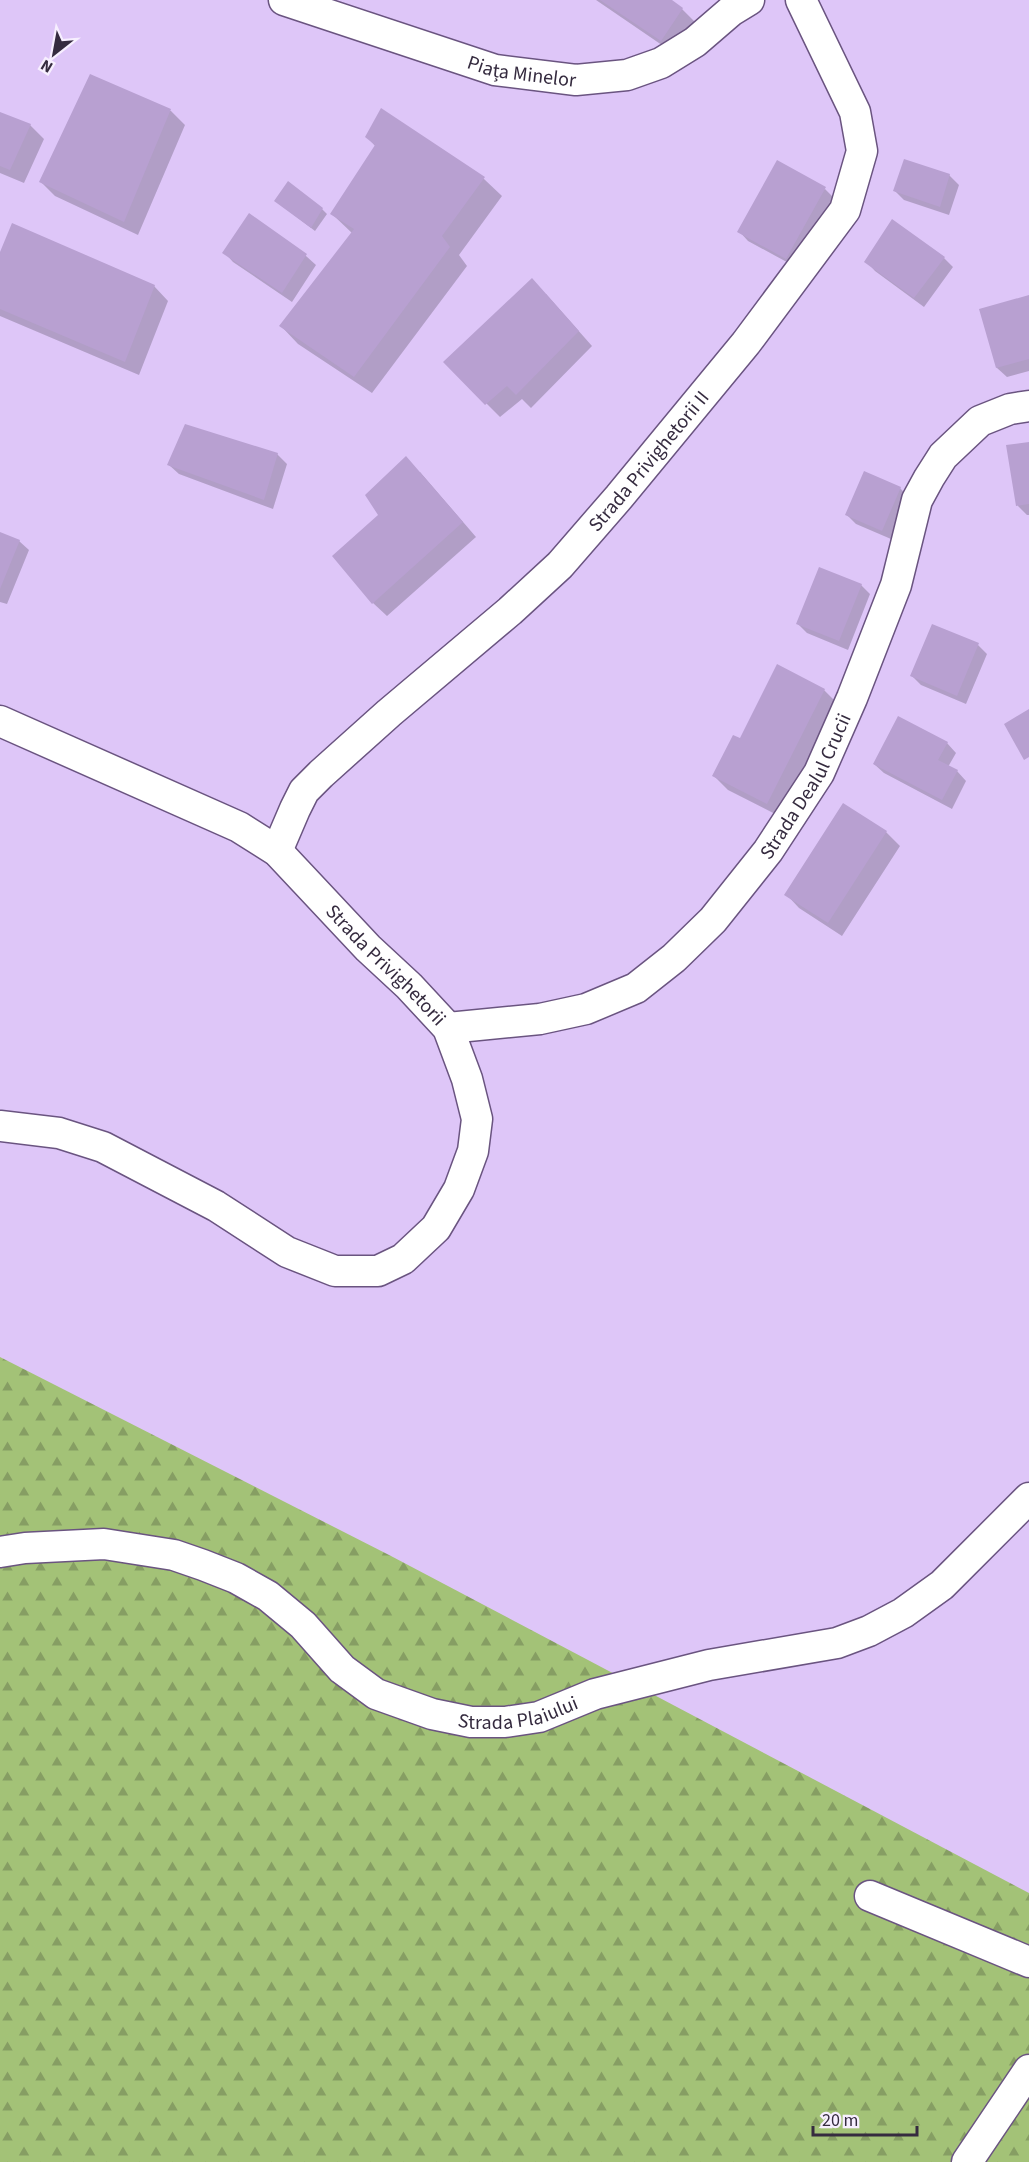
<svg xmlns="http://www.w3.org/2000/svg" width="1029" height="2162" font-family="'Source Sans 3',sans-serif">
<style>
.forest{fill:url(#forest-firs)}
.shadow{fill:#0003}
.building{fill:#b8a0d1}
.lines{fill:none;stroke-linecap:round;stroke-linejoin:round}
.minor-casing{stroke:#6a5480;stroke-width:33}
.minor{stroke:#fff;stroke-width:30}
.labels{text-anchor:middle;stroke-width:4.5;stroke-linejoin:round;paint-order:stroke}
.street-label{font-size:20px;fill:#352b3f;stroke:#f7efff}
</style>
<defs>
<pattern id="forest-firs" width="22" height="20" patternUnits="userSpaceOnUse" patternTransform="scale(1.5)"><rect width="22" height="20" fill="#a3c277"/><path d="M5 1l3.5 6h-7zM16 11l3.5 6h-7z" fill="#869e63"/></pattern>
</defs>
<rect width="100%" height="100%" fill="#dec6f8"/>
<path class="forest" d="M0,1357L391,1556L1029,1893V2162H0Z"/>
<path class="shadow" d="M596,0H669L682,9L696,23L675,54Z
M90,76L171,111L185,125L138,235L55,196L41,182Z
M0,114L30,125L44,139L24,183L0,173Z
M367,137L484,179L502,196L459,255L467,266L372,393L298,344L281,326L353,234L332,214L376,147Z
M949,175L959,185L949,215L904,200L894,190Z
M825,189L834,198L796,267L748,241L739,231Z
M281,205L322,209L327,214L315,231Z
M249,215L306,256L316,265L292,302L233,262L224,252Z
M0,256L154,286L168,301L139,375L0,316Z
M944,258L953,267L924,307L875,271L866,261Z
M546,294L592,346L531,408L522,399L500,417L445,362Z
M1029,296V371L1007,377L997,368L981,310Z
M1029,443V515H1027L1018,506Z
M277,454L287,464L273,509L179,474L169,465Z
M420,472L476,537L387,616L373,603L380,515Z
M900,488L909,498L891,539L856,524L847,515Z
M0,534L19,541L29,550L7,604L0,602Z
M861,585L870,594L848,650L807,633L798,624Z
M978,645L987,654L966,704L921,685L912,676Z
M824,690L838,704L781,817L728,790L714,776Z
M947,743L956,753L948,767L957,771L966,781L952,809L884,773L874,764Z
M844,805L886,832L900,846L842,936L799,908L786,894Z"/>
<path class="building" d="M600,0H672L683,8L661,41Z
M90,74L171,109L124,222L39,182Z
M381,108L485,177L442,236L450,247L354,377L279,326L354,229L330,214L375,145L365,137Z
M0,112L31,124L10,170L0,166Z
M904,159L950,174L940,207L893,191Z
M777,160L826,187L786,259L737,232Z
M288,181L323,208L311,228L274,201Z
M249,213L307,254L282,293L222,253Z
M892,219L945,257L914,298L864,262Z
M12,223L155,285L125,362L0,309V252Z
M532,278L579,331L516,395L507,386L485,405L443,362Z
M1029,295V359L996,368L979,309Z
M185,424L278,453L264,500L167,465Z
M1029,442V504L1016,506L1006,445Z
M406,456L463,522L372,604L332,556L378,515L365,495Z
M864,471L901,487L882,531L845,515Z
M0,532L20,540L0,589Z
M819,567L862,584L839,641L796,624Z
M932,624L979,643L957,696L910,676Z
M777,664L825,689L767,804L712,776L733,735L740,738Z
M1029,709V757L1024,760L1004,724Z
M898,716L948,742L938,760L958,770L942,800L873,764Z
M843,803L887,831L828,923L784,895Z"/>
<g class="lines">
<g class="minor-casing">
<g id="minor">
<path id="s1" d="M284,0L495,70L576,80L627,75L661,63L695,42L731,11L749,0"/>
<path id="s2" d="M0,721L239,827L277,851L368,948L409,986L448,1028L467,1079L477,1119L473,1151L459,1189L436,1228L403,1259L378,1271H335L287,1252L216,1206L103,1147L59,1133L0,1126"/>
<path id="s3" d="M277,851L295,809L304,791L321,774L389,713L510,611L560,565L619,497L746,343L845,210L862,151L855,112L801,0"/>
<path id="s4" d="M448,1028L540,1019L586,1009L636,988L674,958L713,920L768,851L819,773L852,698L896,585L917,500L929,478L943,456L980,421L1010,409L1029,406"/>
<path id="s5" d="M0,1552L25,1548L104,1544L174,1555L203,1565L236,1578L268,1596L303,1625L342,1669L376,1694L432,1714L471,1722H505L539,1717L595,1694L709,1665L837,1643L869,1631L903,1613L942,1585L1029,1498"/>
<path d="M870,1896L1029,1962"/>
<path d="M967,2162L1029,2070"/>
</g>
</g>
<use href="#minor" class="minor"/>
</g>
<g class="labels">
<g class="street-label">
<text dy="7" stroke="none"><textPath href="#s1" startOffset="249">Piața Minelor</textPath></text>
<text dy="7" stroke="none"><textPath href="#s3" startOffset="544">Strada Privighetorii II</textPath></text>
<text dy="7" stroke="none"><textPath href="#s4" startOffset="460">Strada Dealul Crucii</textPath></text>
<text dy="7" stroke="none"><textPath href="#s2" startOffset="464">Strada Privighetorii</textPath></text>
<text dy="7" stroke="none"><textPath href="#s5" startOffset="572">Strada Plaiului</textPath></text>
</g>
</g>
<g transform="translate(54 54) rotate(211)" stroke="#f7efff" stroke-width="4.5" paint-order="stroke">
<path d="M0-4.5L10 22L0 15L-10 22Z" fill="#352b3f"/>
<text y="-9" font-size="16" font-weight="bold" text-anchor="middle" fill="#352b3f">N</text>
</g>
<path d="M813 2126v9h104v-9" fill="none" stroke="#352b3f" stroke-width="3"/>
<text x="822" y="2126" font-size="18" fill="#352b3f" stroke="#f7efff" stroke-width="4.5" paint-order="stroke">20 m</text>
</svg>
